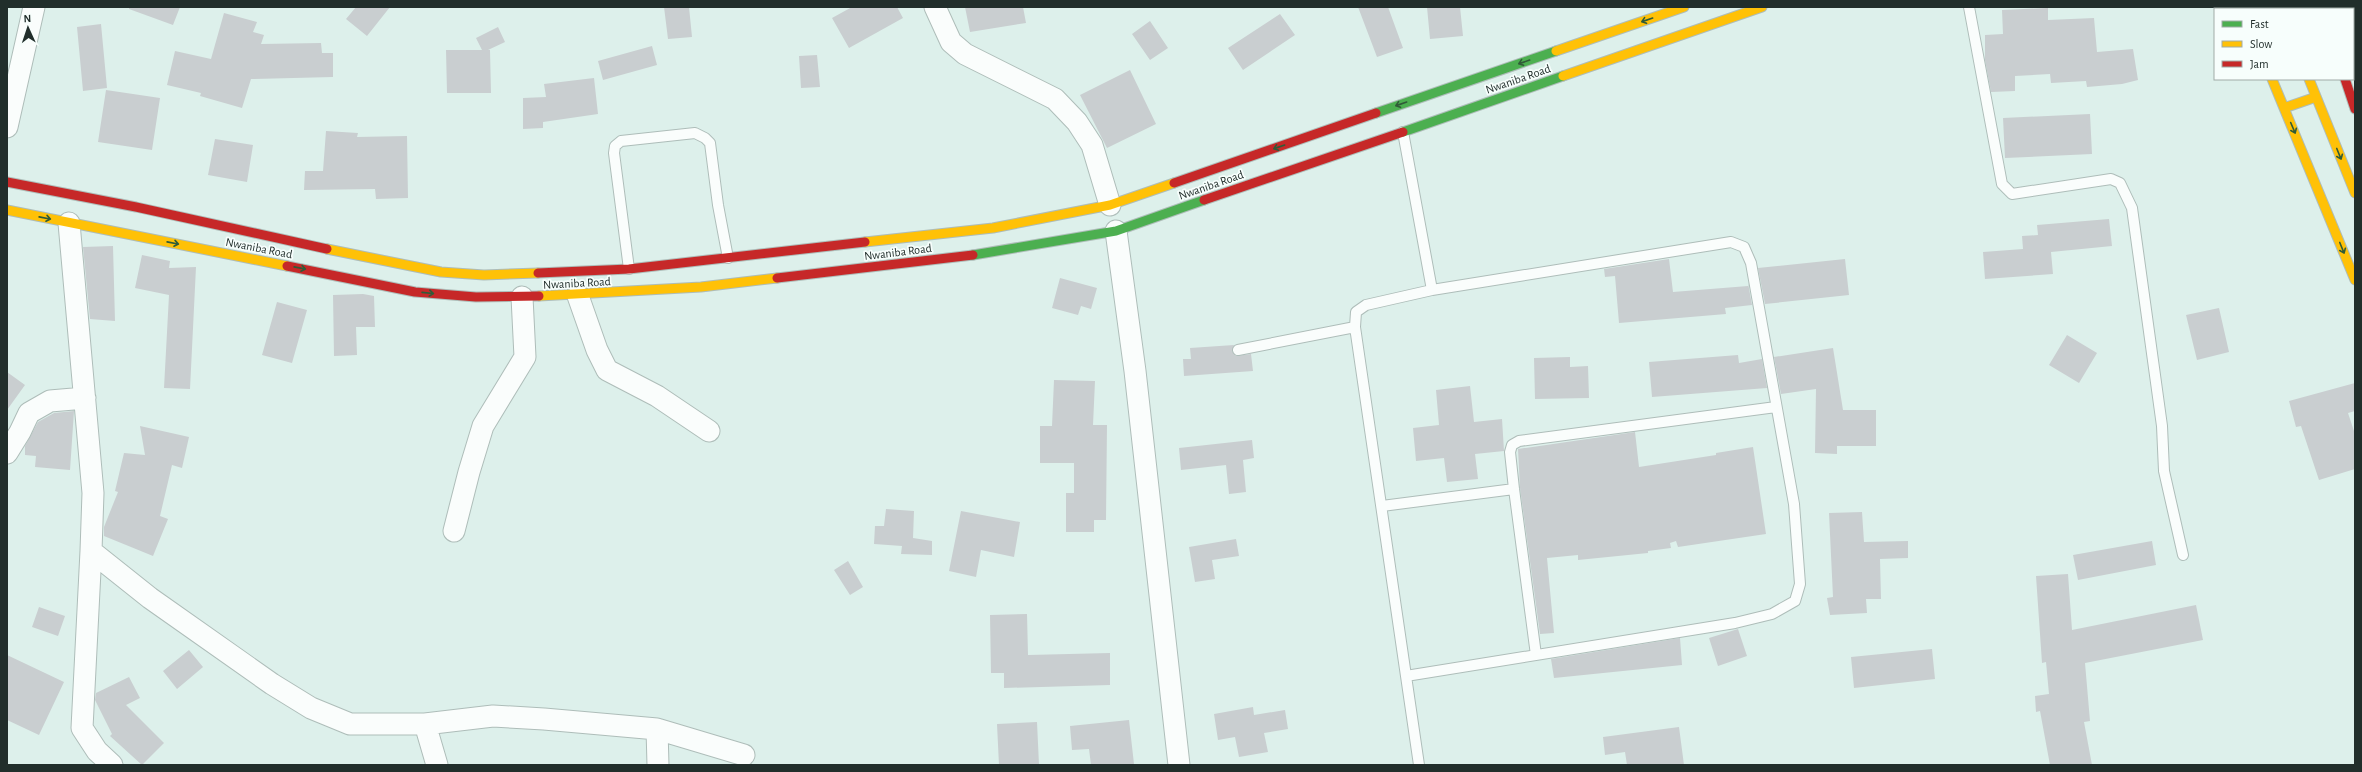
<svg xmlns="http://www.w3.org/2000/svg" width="2362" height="772" font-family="'Alegreya Sans',sans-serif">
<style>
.building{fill:#c9ced0}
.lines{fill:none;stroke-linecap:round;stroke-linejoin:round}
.lane-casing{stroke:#aebdb9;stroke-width:12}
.street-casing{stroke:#aebdb9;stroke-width:23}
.fast-casing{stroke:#aebdb9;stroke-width:11}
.slow-casing{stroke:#aebdb9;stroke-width:11}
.jam-casing{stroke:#aebdb9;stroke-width:11}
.lane{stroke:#fafdfc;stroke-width:10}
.street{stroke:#fafdfc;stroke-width:21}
.fast{stroke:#4caf50;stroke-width:9}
.slow{stroke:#ffc107;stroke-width:9}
.jam{stroke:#c62828;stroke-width:9}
.oneway{stroke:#305b38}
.labels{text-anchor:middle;stroke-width:3.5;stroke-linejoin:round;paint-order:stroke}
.street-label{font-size:12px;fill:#212e2b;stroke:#f7fefc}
</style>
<rect width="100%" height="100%" fill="#ddf0eb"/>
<path class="building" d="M129,7H180L173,25L129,9Z
M356,7H390L367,36L346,19Z
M664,7H689L692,37L668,39Z
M852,7H897L903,18L849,48L832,18Z
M965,7H1023L1026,23L970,32Z
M1358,7H1388L1403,48L1377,57Z
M1427,7H1460L1463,36L1430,39Z
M2048,8V20L2094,18L2097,52L2133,49L2138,80L2122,84L2087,87L2086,81L2051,83L2050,74L2015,76V91L1991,92L1985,60V35L2003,34L2002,10Z
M224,13L257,22L253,32L264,35L261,44L321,43L322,53H333V77L251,79L242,108L200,96L201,93L167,85L175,51L211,59Z
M1280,14L1295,35L1243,70L1228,48Z
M1150,21L1168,48L1150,60L1132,34Z
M101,24L107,88L83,91L77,27Z
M498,27L505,42L488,50H490L491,93H447L446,50H482L476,38Z
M652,46L657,65L603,80L598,61Z
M817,55L820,87L801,88L799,56Z
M1130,70L1156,124L1107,148L1080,95Z
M594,78L598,114L543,122V128L523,129V98L546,97L544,84Z
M106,90L160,98L152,150L98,142Z
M2090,114L2092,154L2005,158L2003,118Z
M326,131L358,133L357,137L407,136L408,198L376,199L375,189L304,190L305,171H323Z
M215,139L253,145L247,182L208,175Z
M2109,219L2112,246L2051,252L2053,274L1985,279L1983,252L2023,249L2022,236L2038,235L2037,225Z
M113,246L115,321L90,319L83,247Z
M142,255L170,261L169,268L196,267L190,389L164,388L169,295L135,288Z
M1669,259L1673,292L1748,286V283L1752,305L1725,308L1726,314L1619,323L1615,276L1605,277L1604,269Z
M1845,259L1849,295L1765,304L1758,268Z
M1060,278L1097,288L1091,309L1081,306L1078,315L1052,308Z
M363,294L374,296L375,327H356L357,355L334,356L333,295Z
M277,302L307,310L292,363L262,355Z
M2219,308L2229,352L2197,360L2186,315Z
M2067,335L2097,353L2079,383L2049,365Z
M1234,345L1232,351L1236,356L1251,354L1253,371L1184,376L1183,359H1191L1190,348Z
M1833,348L1843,410H1876V446H1837V454L1815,453L1816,389L1781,394L1774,357Z
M1738,355L1739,363L1762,359L1767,388L1652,397L1649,362Z
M1570,357V367L1588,366L1589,398L1535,399L1534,358Z
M7,372L25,385L7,410Z
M1054,380L1095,381L1093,425H1107L1106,520H1094V532H1066V493H1074V463H1040V426H1052Z
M2355,383V411L2348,413L2355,434V469L2319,480L2301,426L2296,427L2289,401Z
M1470,386L1474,422L1502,419L1504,451L1475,454L1478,479L1447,482L1444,458L1416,461L1413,428L1439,425L1436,390Z
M74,411L70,470L35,467L36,456L25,455V446L38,422L54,413Z
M140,426L189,437L182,468L172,465L160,516L168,519L153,556L104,536V527L118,492L115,491L124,453L145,455Z
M1635,432L1639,467L1716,455V453L1753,447L1766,534L1678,547L1676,541L1670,543L1671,548L1648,551V553L1578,560V555L1547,558L1554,633L1540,634L1520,488L1518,449Z
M1252,440L1254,458L1243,460L1246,492L1229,494L1226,465L1181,470L1179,448Z
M886,509L914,511L913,538L932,541V555L901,554L902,546L874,544L875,526H884Z
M961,511L1020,522L1014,557L981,550L976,577L949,571Z
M1862,512L1864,542L1908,541V558L1880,559L1881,599H1866L1867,613L1830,615L1827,598L1833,597L1829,513Z
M1236,539L1239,556L1212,560L1215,579L1195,582L1189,547Z
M2152,541L2156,565L2078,580L2073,555Z
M848,561L863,587L850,595L834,570Z
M2068,574L2072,630L2196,605L2203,640L2085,663L2090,721L2084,722L2092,765H2050L2040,711L2036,712L2035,696L2049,694L2046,662L2042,663L2036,576Z
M39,607L65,616L58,636L32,627Z
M1027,614L1028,655L1110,653V685L1004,688V673H991L990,615Z
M1738,629L1747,656L1718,666L1709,638Z
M1680,638L1682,665L1554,678L1551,659Z
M1932,649L1935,679L1854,688L1851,657Z
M189,650L203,667L177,689L163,671Z
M7,655L64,682L39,735L7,720Z
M129,677L140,698L126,705L164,743L142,765L110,736L112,734L95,700L96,693Z
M1253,707L1254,715L1285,710L1288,729L1264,733L1268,752L1239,757L1235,737L1218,740L1214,714Z
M1129,720L1134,764L1091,765L1089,749L1072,750L1070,726Z
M1037,722L1039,765H999L997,724Z
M1679,727L1684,765H1627L1625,752L1605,755L1603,737Z"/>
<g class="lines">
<g class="lane-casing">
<path id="lane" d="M1969,7L2002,184L2012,194L2111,179L2120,183L2132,208L2162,426L2164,471L2183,555
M1403,132L1432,290
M629,269L614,153L615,146L621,141L695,133L705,138L710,143L718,205L728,258
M1355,327L1356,312L1366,305L1432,290L1731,242L1744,247L1751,263L1794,504L1800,584L1795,601L1772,614L1735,623L1406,676
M1238,350L1355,327L1419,765
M1382,506L1514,489
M1536,655L1514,489L1510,452L1512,445L1519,441L1776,407"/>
</g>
<g class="street-casing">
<path id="street" d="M935,7L951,42L965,54L1055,99L1077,122L1092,145L1110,205
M7,127L34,7
M69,223L93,493L91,551L150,598L272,684L311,708L350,724H425L493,716L544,719L657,729L744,755
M1116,231L1135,371L1179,765
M578,296L597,350L607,370L657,396L709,431
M7,453L20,432L29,413L50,401L85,398
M454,531L469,472L483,426L525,357L522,297
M91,551L82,728L97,751L112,765
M425,724L437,765
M657,729L658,765"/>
</g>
<g class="fast-casing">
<path id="fast" d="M1376,113L1556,51
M1403,132L1563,76
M973,255L1116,231L1204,200"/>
</g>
<g class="slow-casing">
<path id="slow" d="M2279,7L2280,9
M2320,7L2321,9
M2353,11L2355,17
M1556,51L1684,7
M1563,76L1762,7
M2272,79L2355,280
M2309,79L2355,193
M2284,108L2316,97
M7,210L287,266
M865,242L993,228L1110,205L1174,183
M327,249L441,272L484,275L538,273
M539,296L701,287L777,278"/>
</g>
<g class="jam-casing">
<path id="jam" d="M2241,7L2242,9
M2345,79L2355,109
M7,182L136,207L327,249
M1174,183L1376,113
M1204,200L1403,132
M287,266L415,292L476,297L539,296
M538,273L629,269L865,242
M777,278L973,255"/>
</g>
<use href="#lane" class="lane"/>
<use href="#street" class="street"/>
<use href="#fast" class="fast"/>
<use href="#slow" class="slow"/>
<use href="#jam" class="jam"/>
</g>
<defs><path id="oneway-shaft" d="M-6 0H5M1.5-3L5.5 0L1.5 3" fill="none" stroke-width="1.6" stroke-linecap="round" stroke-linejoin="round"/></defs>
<g class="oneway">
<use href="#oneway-shaft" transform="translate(1647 20) rotate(161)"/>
<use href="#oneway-shaft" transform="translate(1524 62) rotate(161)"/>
<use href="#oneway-shaft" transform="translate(1401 104) rotate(161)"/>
<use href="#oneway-shaft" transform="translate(2293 128) rotate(67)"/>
<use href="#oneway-shaft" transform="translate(1279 147) rotate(161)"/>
<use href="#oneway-shaft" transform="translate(2339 154) rotate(68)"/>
<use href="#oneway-shaft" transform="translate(45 218) rotate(11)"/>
<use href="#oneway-shaft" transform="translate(173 243) rotate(11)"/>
<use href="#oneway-shaft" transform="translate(2342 248) rotate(68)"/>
<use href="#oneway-shaft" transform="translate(300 268) rotate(11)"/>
<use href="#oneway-shaft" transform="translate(428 293) rotate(6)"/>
</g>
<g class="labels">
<g class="street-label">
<text transform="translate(1518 79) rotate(-19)" y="4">Nwaniba Road</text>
<text transform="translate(1211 185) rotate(-19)" y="4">Nwaniba Road</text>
<text transform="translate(259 248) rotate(11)" y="4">Nwaniba Road</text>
<text transform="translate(898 252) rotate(-7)" y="4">Nwaniba Road</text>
<text transform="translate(577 283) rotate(-3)" y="4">Nwaniba Road</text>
</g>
</g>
<rect width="2362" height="772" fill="none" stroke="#212e2b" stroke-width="16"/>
<rect x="2214" y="8" width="140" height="72" fill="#f7fefc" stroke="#a1aba8"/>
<rect x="2222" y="21" width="20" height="6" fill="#4caf50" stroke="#a1aba8"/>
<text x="2250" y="28" font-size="12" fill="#212e2b">Fast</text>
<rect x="2222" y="41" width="20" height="6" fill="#ffc107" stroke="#a1aba8"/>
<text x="2250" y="48" font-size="12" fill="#212e2b">Slow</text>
<rect x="2222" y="61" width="20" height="6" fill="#c62828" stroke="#a1aba8"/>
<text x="2250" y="68" font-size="12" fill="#212e2b">Jam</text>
<g transform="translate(28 28) rotate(357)" stroke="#f7fefc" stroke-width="3" paint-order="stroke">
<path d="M0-3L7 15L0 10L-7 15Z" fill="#212e2b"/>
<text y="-6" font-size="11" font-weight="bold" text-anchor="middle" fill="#212e2b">N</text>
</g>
</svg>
